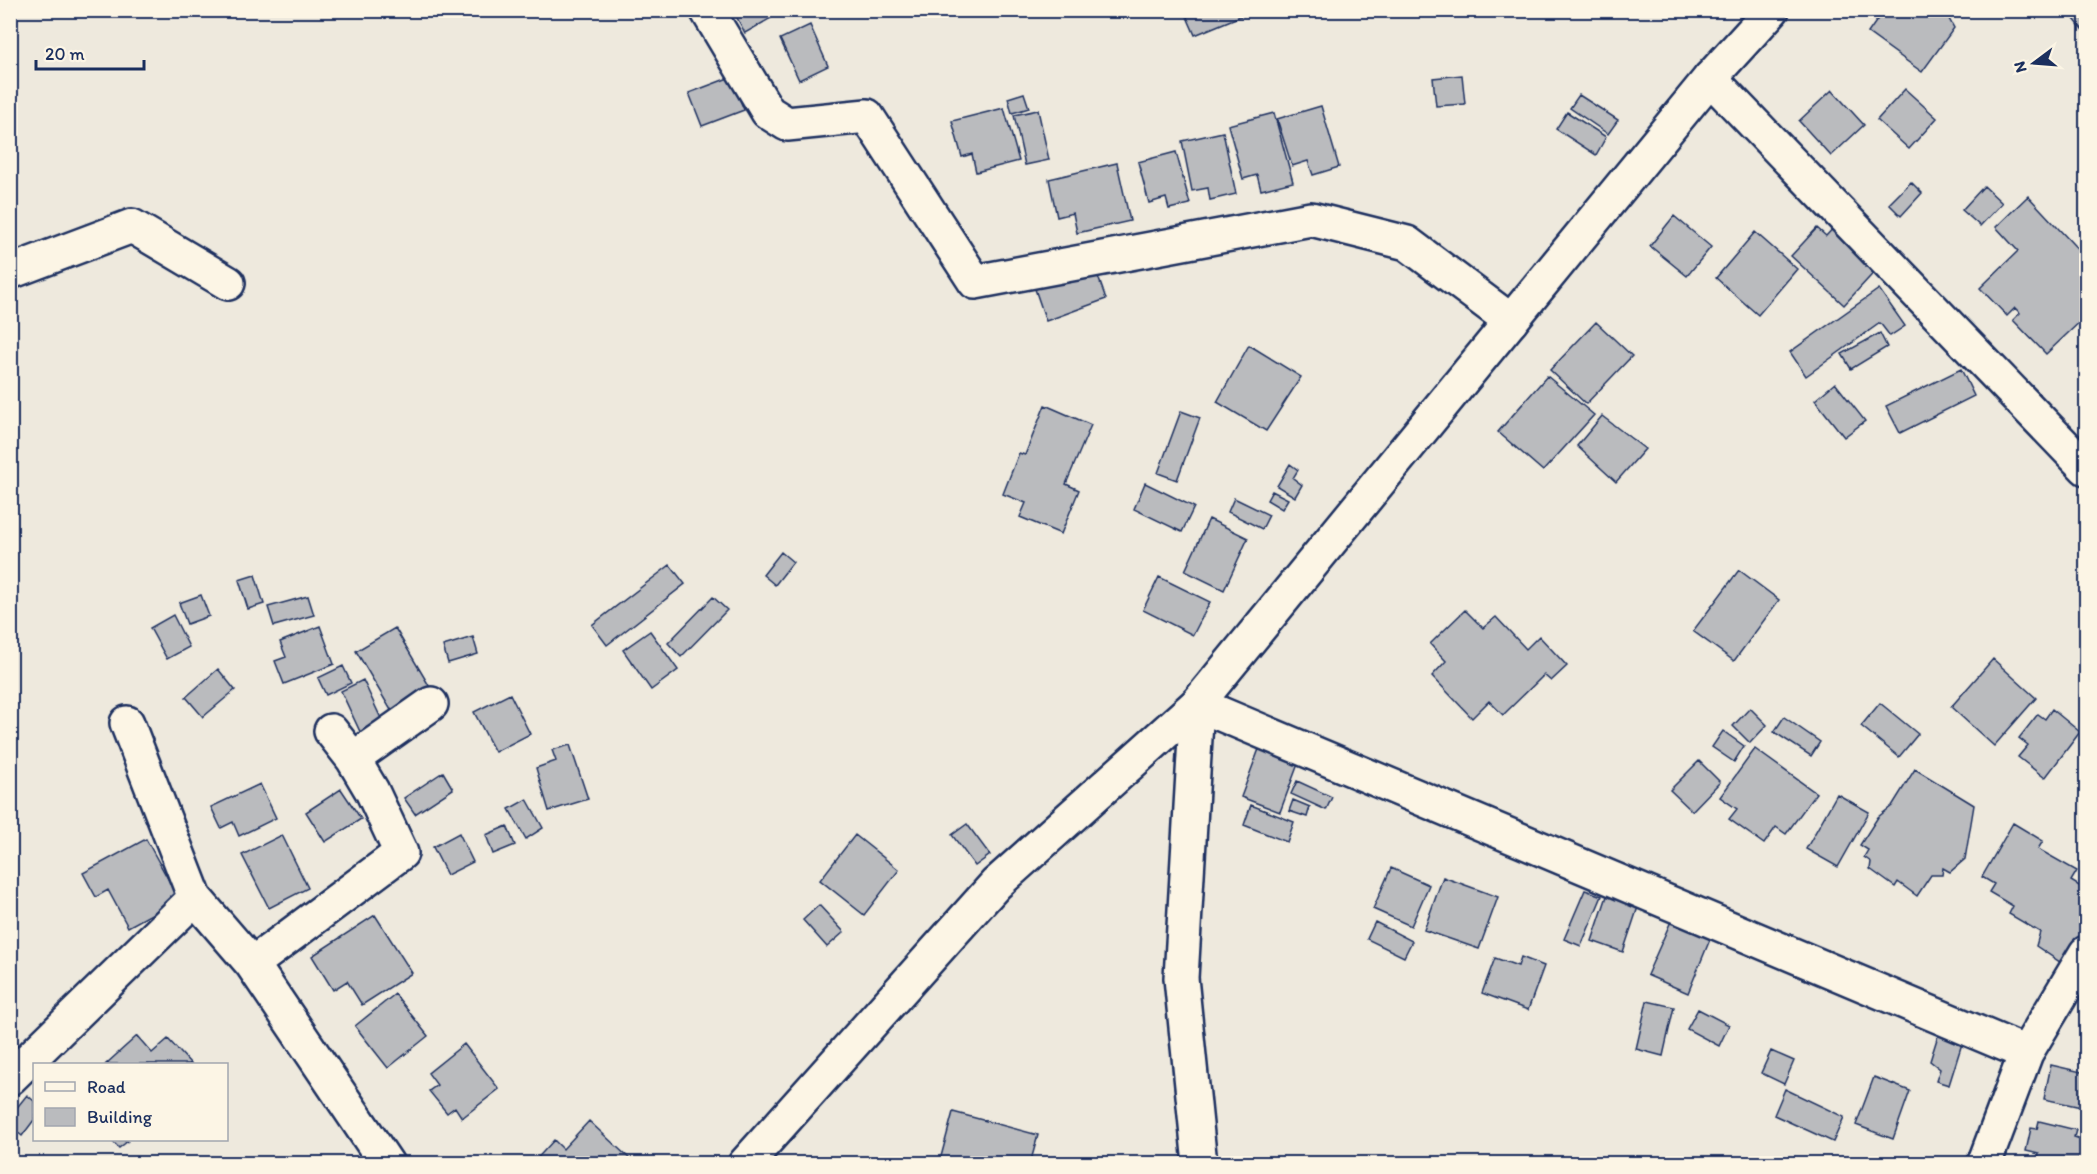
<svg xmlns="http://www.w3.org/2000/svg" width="2097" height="1174" font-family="Itim,sans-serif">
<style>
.building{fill:#babbbe;stroke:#1b2f5e;stroke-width:1.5}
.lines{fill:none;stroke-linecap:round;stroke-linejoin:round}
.minor-casing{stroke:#1b2f5e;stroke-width:38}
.tertiary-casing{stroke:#1b2f5e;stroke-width:38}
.minor{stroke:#fcf5e5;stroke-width:33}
.tertiary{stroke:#fcf5e5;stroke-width:33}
</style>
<rect width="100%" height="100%" fill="#eee9dd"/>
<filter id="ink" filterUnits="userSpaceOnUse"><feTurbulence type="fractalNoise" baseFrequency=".0167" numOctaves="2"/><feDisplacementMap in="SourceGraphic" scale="12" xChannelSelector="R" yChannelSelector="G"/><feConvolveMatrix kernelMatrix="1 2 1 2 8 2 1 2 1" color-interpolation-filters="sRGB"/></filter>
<g filter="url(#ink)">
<path class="building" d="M733,10H785L745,33Z
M1184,10H1255L1195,35Z
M1884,10H1944L1954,28L1922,72L1868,33Z
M2067,10H2086V34Z
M810,25L828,66L799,80L780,39Z
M1462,75L1465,104L1436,106L1433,78Z
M731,77L744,110L702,126L689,93Z
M1905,89L1937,118L1909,149L1877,120Z
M1832,90L1864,125L1831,156L1799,121Z
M1024,93L1029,108L1012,113L1008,98Z
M1579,95L1618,120L1608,134L1570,108Z
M1321,106L1339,167L1313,175L1308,161L1292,166L1277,119Z
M1004,108L1019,161L976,172L972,154L962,157L952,121Z
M1038,110L1049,160L1025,165L1014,115Z
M1567,112L1606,137L1596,155L1556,129Z
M1274,113L1293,182L1261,190L1257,175L1243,179L1228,125Z
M1223,132L1236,194L1210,200L1208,188L1192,191L1182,141Z
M1176,152L1190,204L1169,209L1166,198L1149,203L1138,162Z
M1117,163L1130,221L1077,233L1073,213L1057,217L1049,179Z
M1911,182L1922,193L1901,216L1889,204Z
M1984,186L2002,203L1980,226L1962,210Z
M2028,196L2086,258V316L2046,354L2013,320L2020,313L2015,308L2007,316L1980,288L2018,251L1996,227Z
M1674,216L1711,247L1687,276L1650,246Z
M1836,225L1880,266L1844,305L1791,256L1817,228L1826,236Z
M1755,232L1797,269L1758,315L1716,278Z
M1095,268L1106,299L1046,321L1035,289Z
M1879,289L1905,326L1890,336L1880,323L1806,376L1790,352Z
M1596,322L1632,356L1586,404L1550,370Z
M1880,333L1887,347L1851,369L1842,354Z
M1249,345L1301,377L1266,431L1217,402Z
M1961,369L1974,396L1900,433L1886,406Z
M1547,376L1594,415L1543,471L1498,432Z
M1835,383L1865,421L1844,437L1815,400Z
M1045,405L1091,425L1066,484L1079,490L1061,534L1020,517L1026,503L1003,494L1019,453L1025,455Z
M1181,411L1200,418L1177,480L1158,473Z
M1602,416L1645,449L1616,482L1577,446Z
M1290,464L1298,470L1293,478L1302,485L1295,497L1277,486Z
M1145,483L1194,507L1182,532L1134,509Z
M1272,491L1288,499L1282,509L1267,500Z
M1234,498L1269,515L1262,529L1228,512Z
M1209,519L1248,538L1224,590L1185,571Z
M781,552L793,562L775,585L763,575Z
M670,565L685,584L607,645L592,625Z
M1739,570L1779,600L1734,661L1693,631Z
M255,575L264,604L248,609L239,580Z
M1159,577L1210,602L1193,635L1143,610Z
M201,595L209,616L187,624L179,603Z
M308,596L314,615L274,626L268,607Z
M713,597L727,610L681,657L668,643Z
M1465,610L1483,628L1496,617L1526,649L1539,636L1567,666L1551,681L1544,675L1503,715L1489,701L1472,718L1432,676L1446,661L1430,644Z
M173,615L189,647L167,659L150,628Z
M320,626L334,664L284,684L275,661L286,657L280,642Z
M395,628L434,694L395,717L356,651Z
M650,631L678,670L651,690L623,650Z
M473,637L478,654L448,663L443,646Z
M1993,659L2036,698L1994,746L1951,707Z
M343,666L351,683L326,695L318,678Z
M218,669L235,690L203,717L186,697Z
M363,680L385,727L363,738L341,691Z
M2086,689V702L2080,696Z
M510,694L530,734L495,752L474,712Z
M1880,703L1918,734L1899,757L1861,726Z
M1750,708L1767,725L1750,743L1733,726Z
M2052,709L2080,732L2045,778L2018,757L2028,745L2019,738L2038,714L2045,719Z
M1784,717L1820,742L1811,756L1774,732Z
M1723,731L1744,746L1734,762L1712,747Z
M570,745L588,799L549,811L536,768L556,761L552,750Z
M1259,749L1298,764L1280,812L1241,797Z
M1755,749L1816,793L1786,834L1776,827L1764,844L1729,819L1737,809L1720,797Z
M1699,761L1720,782L1692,811L1670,790Z
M1915,769L1974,805L1965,859L1950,872L1943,868L1942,875H1931L1917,896L1898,882L1895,887L1870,869L1871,862L1864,857L1868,850L1860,845L1878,817L1892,806Z
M443,772L453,789L415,814L404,798Z
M1297,781L1332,797L1326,810L1291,794Z
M260,784L276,818L239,836L233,822L221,828L211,807Z
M341,789L361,819L325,842L306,812Z
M1837,794L1869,812L1838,867L1806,849Z
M527,799L543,828L526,839L509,809Z
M1293,800L1310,807L1307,817L1289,811Z
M1251,805L1294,822L1287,842L1244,825Z
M2013,823L2043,841L2038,849L2077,871L2071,881L2086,890V925L2069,957L2060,962L2036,946L2040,932L2009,914L2013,906L1989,892L1994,884L1982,877Z
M967,824L990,855L975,866L952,835Z
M507,826L515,845L493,854L486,835Z
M459,833L473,862L447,875L433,847Z
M282,835L308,888L269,908L242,855Z
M855,835L899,870L864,915L820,880Z
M146,839L179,899L128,927L108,890L96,897L83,873Z
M1391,868L1429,885L1411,926L1373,909Z
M1443,877L1498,897L1479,949L1424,930Z
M1585,890L1602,896L1581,946L1564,939Z
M1608,893L1639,904L1623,952L1592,941Z
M819,905L844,932L827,947L803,920Z
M375,915L412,973L362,1005L347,981L333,990L312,956Z
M1672,919L1711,937L1688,993L1647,975Z
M1375,922L1412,941L1404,957L1367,939Z
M1521,957L1544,966L1528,1010L1482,993L1495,958L1518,966Z
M395,994L428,1036L388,1068L355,1026Z
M1647,1001L1674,1007L1663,1056L1636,1049Z
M1698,1009L1729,1025L1719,1046L1687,1029Z
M1941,1026L1965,1034L1949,1085L1936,1081L1940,1069L1930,1061Z
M137,1036L152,1053L168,1039L191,1064H106Z
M464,1044L499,1089L462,1118L455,1107L447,1113L429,1091L437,1085L428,1073Z
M1771,1051L1794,1061L1784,1084L1761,1073Z
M2051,1065L2086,1073V1108L2044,1099Z
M1874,1077L1910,1091L1893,1139L1856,1125Z
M1785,1089L1844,1117L1833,1142L1774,1115Z
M27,1095L34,1101V1120L22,1136L10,1126V1116Z
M953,1112L1038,1135L1030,1164H939Z
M589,1121L630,1159L625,1164H532L554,1140L563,1149Z
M2039,1121L2076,1130L2074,1137L2084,1140L2082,1150L2086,1151V1164H2037L2039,1154L2026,1151L2031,1128L2037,1129Z
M111,1140H127L128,1141L119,1148Z"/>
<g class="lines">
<g class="minor-casing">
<path id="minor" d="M707,10L768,112L787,124L867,116L975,282L1311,219L1407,243L1511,321
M1710,78L2086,468
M10,272L132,226L228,283
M127,723L195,898L252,964L387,1164
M353,759L431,704
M252,964L401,853L372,791L353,759L331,731
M10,1078L195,898
M745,1164L996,884L1197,704L2026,1053
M1984,1164L2026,1053L2086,953"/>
</g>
<g class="tertiary-casing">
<path id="tertiary" d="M1200,1164L1181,978L1197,704L1710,78L1772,10"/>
</g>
<use href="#minor" class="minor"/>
<use href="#tertiary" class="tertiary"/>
</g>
</g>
<rect width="2097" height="1174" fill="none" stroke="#fcf5e5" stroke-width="36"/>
<rect x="18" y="18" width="2061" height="1138" fill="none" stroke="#1b2f5e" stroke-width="2" filter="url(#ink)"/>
<rect x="33" y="1063" width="195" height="78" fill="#fcf5e5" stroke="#a2a6af" stroke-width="1.5"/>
<rect x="45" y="1082" width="30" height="9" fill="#fcf5e5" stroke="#a2a6af" stroke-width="1.5"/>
<text x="87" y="1093" font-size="18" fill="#1b2f5e">Road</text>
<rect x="45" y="1108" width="30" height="18" fill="#babbbe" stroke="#a2a6af" stroke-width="1.5"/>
<text x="87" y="1123" font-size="18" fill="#1b2f5e">Building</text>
<g transform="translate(2034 63) rotate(254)" stroke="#fcf5e5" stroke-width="4.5" paint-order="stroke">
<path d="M0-4.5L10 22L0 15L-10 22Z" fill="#1b2f5e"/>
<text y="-9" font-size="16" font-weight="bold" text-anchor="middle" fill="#1b2f5e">N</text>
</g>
<path d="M36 60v9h108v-9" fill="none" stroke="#1b2f5e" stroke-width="3"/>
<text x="45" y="60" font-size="18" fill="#1b2f5e" stroke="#fcf5e5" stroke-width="4.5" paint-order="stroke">20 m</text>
</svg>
